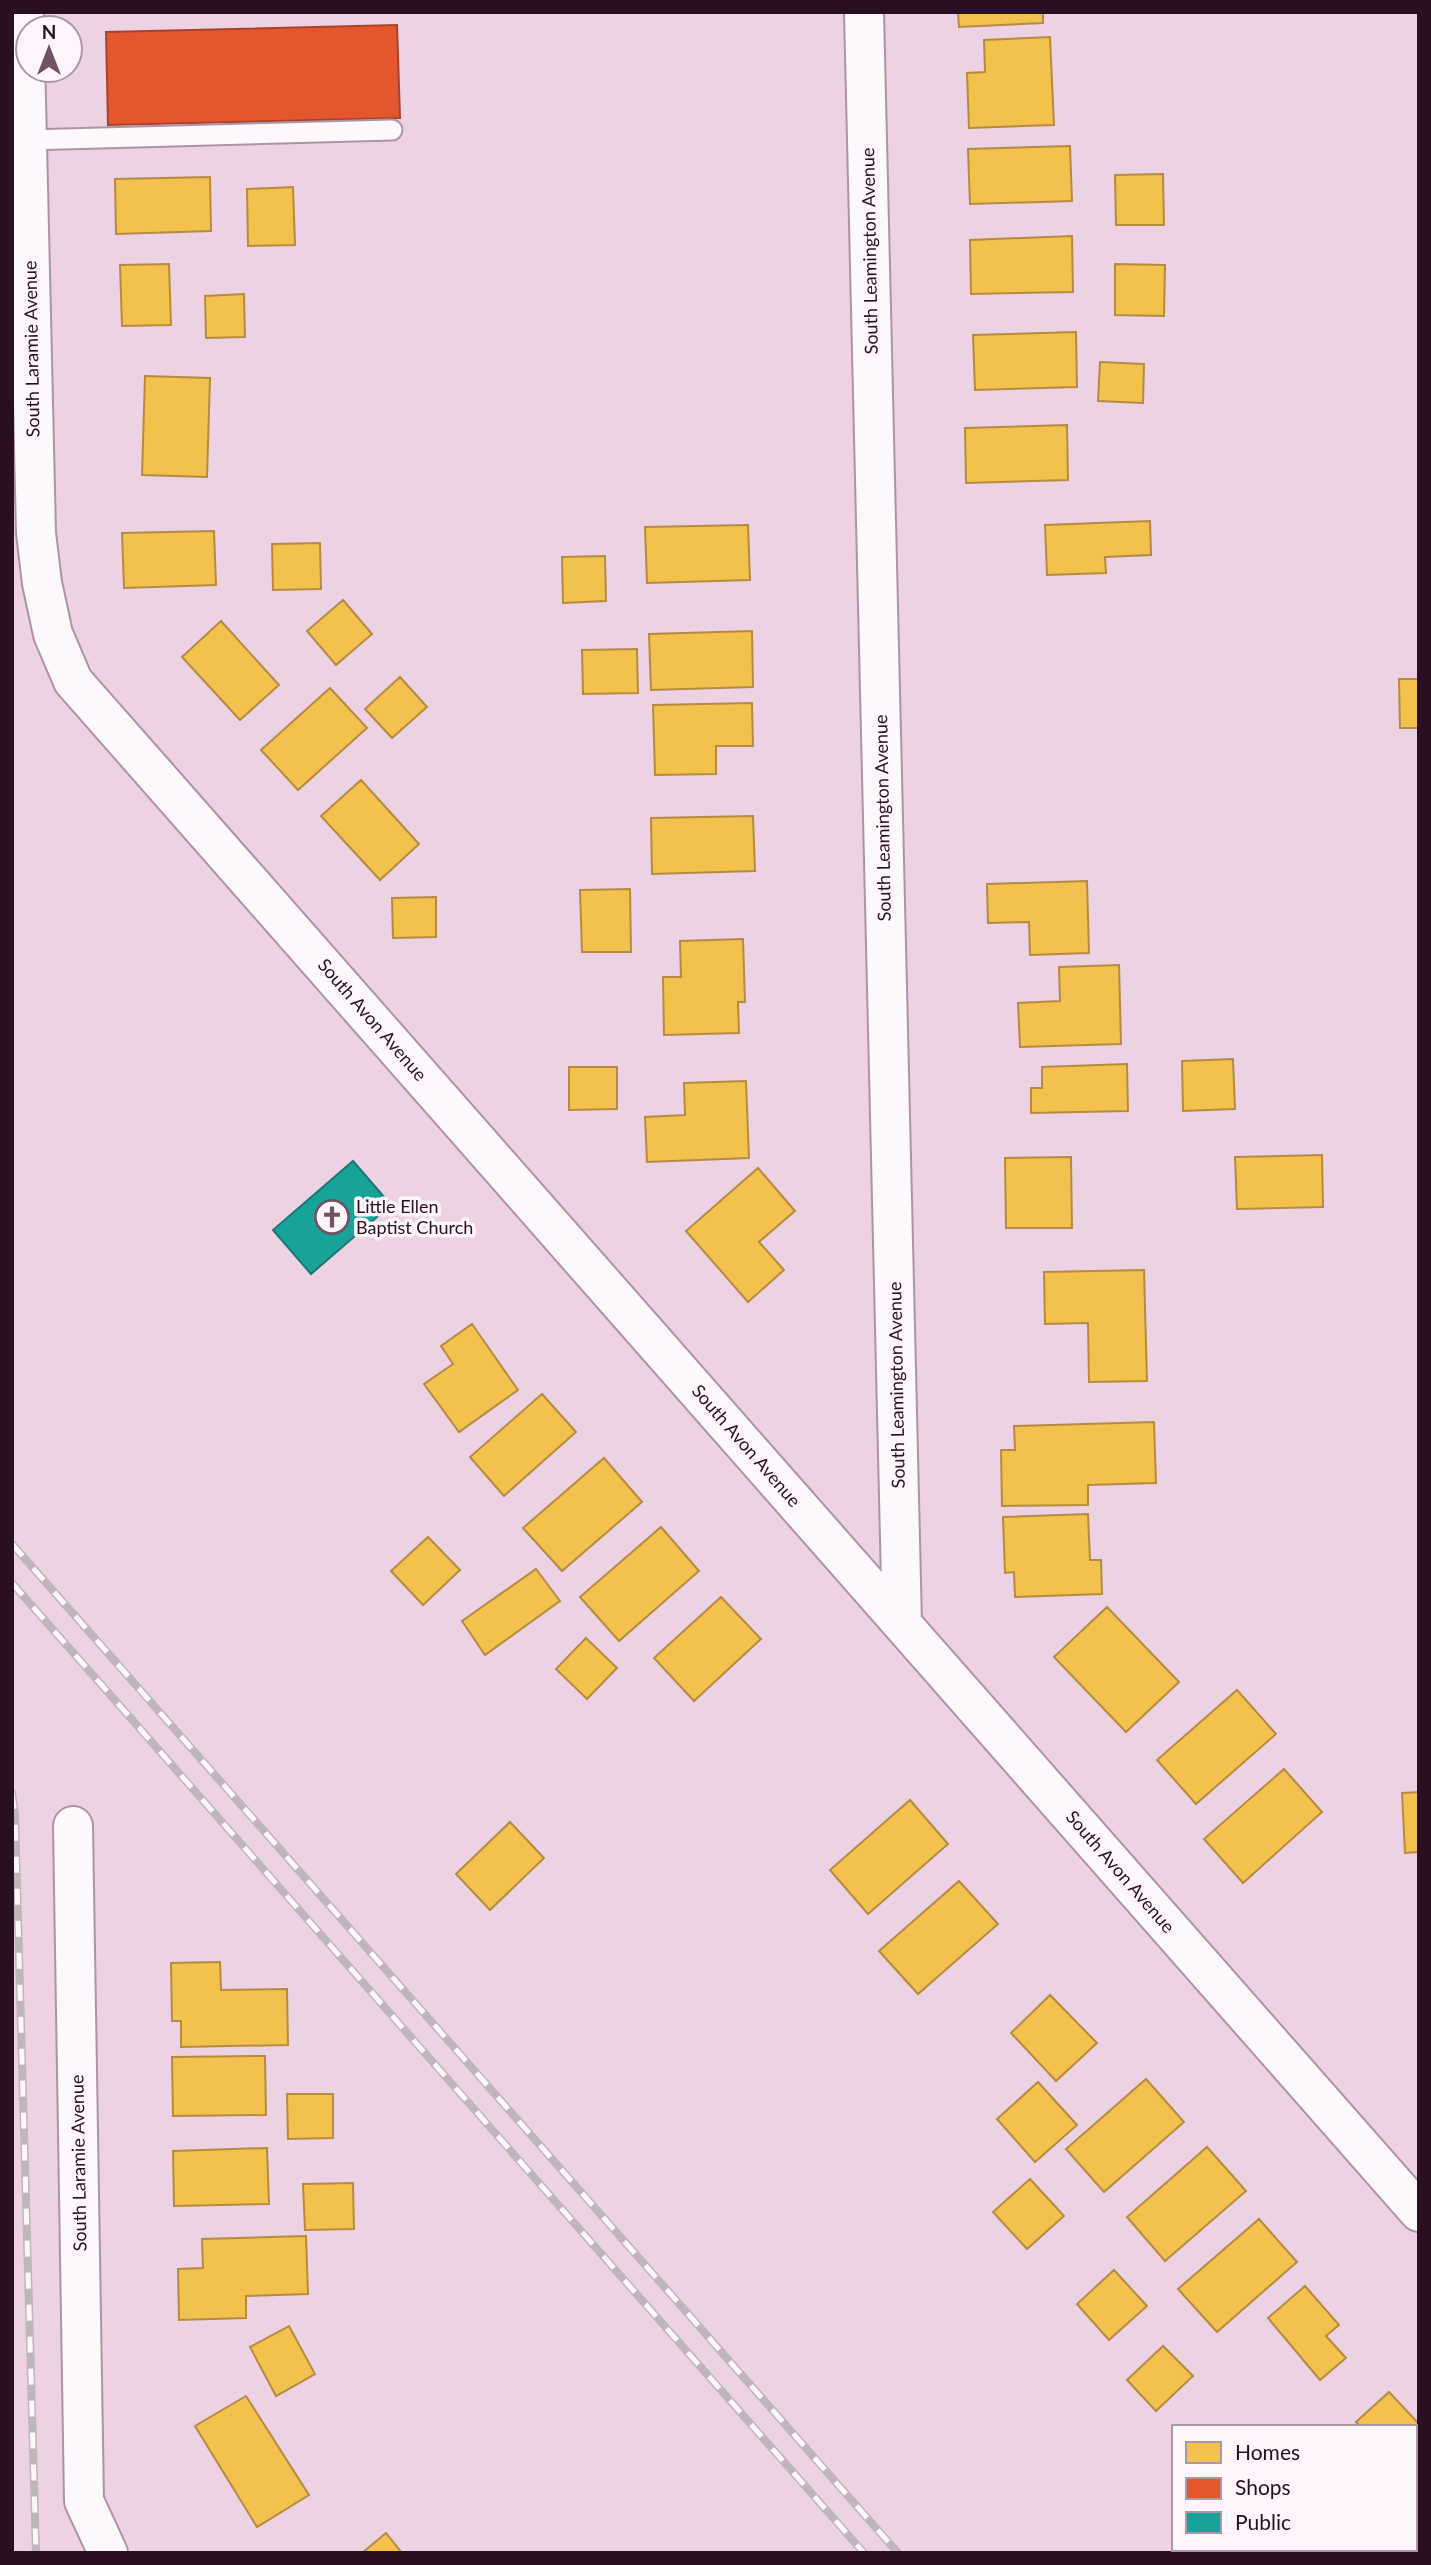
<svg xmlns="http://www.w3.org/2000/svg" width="1431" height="2565" font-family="Lato,sans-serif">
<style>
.homes{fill:#f2c14e;stroke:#b68b41;stroke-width:2}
.shops{fill:#e4572e;stroke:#ac412a;stroke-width:2}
.public{fill:#17a398;stroke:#1d7675;stroke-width:2}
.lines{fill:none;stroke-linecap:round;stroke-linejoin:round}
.lane-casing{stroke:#ad94a4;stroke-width:23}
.street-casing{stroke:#ad94a4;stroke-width:42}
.lane{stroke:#fcf8fb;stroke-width:19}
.street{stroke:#fcf8fb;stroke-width:38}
.rail-casing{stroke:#beb6bb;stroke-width:8}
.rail{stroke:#fef6fb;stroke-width:5;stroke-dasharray:16;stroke-linecap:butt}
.labels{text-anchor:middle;stroke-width:7;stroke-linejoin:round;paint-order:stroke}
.street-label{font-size:18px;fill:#2a0e22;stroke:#fef6fb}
.poi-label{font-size:18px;fill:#2a0e22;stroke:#fef6fb;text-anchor:start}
</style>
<rect width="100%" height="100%" fill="#ecd2e2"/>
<path class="homes" d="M958,12H1043V23L959,27Z
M1050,37L1054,125L969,128L967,73L985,72L984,40Z
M1070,146L1072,201L970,204L968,149Z
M1163,174L1164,225H1116L1115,175Z
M210,177L211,231L116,234L115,179Z
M293,187L295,245L248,246L247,189Z
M1072,236L1073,292L971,294L970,240Z
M169,264L171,325L122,326L120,265Z
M1115,264L1165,265L1164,316L1115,315Z
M244,294L245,337L206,338L205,296Z
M1076,332L1077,387L975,390L973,335Z
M1100,362L1144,364L1143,403L1098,401Z
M145,376L210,378L207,477L142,475Z
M1067,425L1068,480L966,483L965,428Z
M1150,521L1151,555L1105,557L1106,573L1047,575L1045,525Z
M748,525L750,580L647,583L645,527Z
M214,531L216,585L124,588L122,533Z
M320,543L321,589L273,590L272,544Z
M605,556L606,601L563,603L562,557Z
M343,600L372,634L336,665L307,631Z
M221,621L279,685L240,720L182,657Z
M752,631L753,687L651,690L649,634Z
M637,649L638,693L583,694L582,650Z
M400,677L427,707L392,738L365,709Z
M1399,679H1419V728H1400Z
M330,688L367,728L298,790L261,750Z
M752,703L753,746H716V774L655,775L653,705Z
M361,780L419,844L380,880L321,816Z
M753,816L755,871L652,874L651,818Z
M1087,881L1089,953L1030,955L1029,922L988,923L987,884Z
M630,889L631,952H582L580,890Z
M436,897V937L393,938L392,898Z
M743,939L745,1002H738L739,1033L664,1035L663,977H681L680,941Z
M1119,965L1121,1044L1020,1047L1018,1003L1060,1001L1059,967Z
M1233,1059L1235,1109L1183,1111L1182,1061Z
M1127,1064L1128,1111L1031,1113V1088H1042V1067Z
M569,1067H617V1109L569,1110Z
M746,1081L749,1158L647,1162L645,1117L685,1115L684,1083Z
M1322,1155L1323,1207L1237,1209L1235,1157Z
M1071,1157L1072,1228H1006L1005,1158Z
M758,1168L795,1211L759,1242L784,1270L748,1302L686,1231Z
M1144,1270L1147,1381L1089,1382L1088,1323L1045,1324L1044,1272Z
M472,1324L518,1390L459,1432L424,1384L453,1364L441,1346Z
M542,1394L576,1432L504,1496L470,1457Z
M1154,1422L1156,1483L1088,1485V1505L1002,1506L1001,1450H1015L1014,1426Z
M604,1458L642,1502L562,1571L523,1528Z
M1088,1514L1090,1560H1101L1102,1594L1015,1597L1014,1572L1005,1573L1003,1517Z
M661,1527L699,1571L619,1641L580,1597Z
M428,1537L460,1570L423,1605L391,1571Z
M536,1569L560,1601L485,1655L462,1621Z
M721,1597L761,1639L694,1701L654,1658Z
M1107,1607L1179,1682L1126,1732L1054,1657Z
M586,1638L617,1668L587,1699L556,1669Z
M1237,1690L1276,1734L1196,1804L1157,1760Z
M1284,1769L1322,1812L1243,1883L1204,1839Z
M1419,1792V1852L1405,1853L1402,1793Z
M910,1800L948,1844L868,1914L830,1870Z
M510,1822L544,1858L490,1910L456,1874Z
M959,1881L998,1924L918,1994L879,1951Z
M220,1962L221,1990L287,1989L288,2045L181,2047V2021H172L171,1963Z
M1050,1995L1097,2043L1056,2081L1011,2033Z
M265,2056L266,2115L173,2116L172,2057Z
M1146,2079L1184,2122L1104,2192L1066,2149Z
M1038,2082L1077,2125L1035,2162L997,2119Z
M287,2094H333V2138L288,2139Z
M1207,2147L1246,2191L1165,2261L1127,2217Z
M267,2148L269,2204L174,2206L173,2151Z
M1030,2179L1064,2216L1027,2249L993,2212Z
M353,2183L354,2229L305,2230L303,2184Z
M1259,2219L1297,2262L1217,2332L1178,2289Z
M306,2236L308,2294L246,2296V2318L179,2320L178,2269L203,2268L202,2239Z
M1114,2270L1147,2306L1109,2340L1077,2304Z
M1305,2286L1339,2325L1326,2336L1346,2358L1320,2380L1268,2318Z
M289,2326L315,2374L276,2396L250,2347Z
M1163,2346L1193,2376L1156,2411L1127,2380Z
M1389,2392L1419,2424V2490L1415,2486V2427H1361L1356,2422Z
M246,2396L309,2495L257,2527L195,2426Z
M386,2533L402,2553H362Z
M1415,2542L1419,2545V2553H1359L1356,2549H1415Z"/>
<path class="shops" d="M397,25L400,118L108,125L106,32Z"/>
<path class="public" d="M353,1161L391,1205L311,1274L273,1230Z"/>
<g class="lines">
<g class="lane-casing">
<path id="lane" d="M27,140L392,130"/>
</g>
<g class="street-casing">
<path id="street" d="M24,12L36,533L42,583L53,634L73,681L1419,2212
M864,12L902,1624
M73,1826L84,2501L108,2553"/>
</g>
<use href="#lane" class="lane"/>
<use href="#street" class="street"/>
<g class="rail-casing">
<path id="rail" d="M12,1544L898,2553
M12,1583L864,2553
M12,1793L15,1815L36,2553"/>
</g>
<use href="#rail" class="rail"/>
</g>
<defs>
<g id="church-ring" transform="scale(1.75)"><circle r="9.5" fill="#fef6fb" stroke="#6e5365" stroke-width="1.5"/><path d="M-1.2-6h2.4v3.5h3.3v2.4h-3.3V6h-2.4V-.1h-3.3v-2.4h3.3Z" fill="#6e5365"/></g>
</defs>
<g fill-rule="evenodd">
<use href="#church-ring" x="332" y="1217"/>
</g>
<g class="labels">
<g class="street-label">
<text transform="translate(870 251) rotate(-91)" y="6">South Leamington Avenue</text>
<text transform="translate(32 349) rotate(-91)" y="6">South Laramie Avenue</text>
<text transform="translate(883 818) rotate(-91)" y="6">South Leamington Avenue</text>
<text transform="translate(372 1020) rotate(49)" y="6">South Avon Avenue</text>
<text transform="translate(897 1385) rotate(-91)" y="6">South Leamington Avenue</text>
<text transform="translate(746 1446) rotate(49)" y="6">South Avon Avenue</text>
<text transform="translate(1120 1872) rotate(49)" y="6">South Avon Avenue</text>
<text transform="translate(79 2163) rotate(-91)" y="6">South Laramie Avenue</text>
</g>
<g class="poi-label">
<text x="356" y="1213">Little Ellen<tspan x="356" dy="21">Baptist Church</tspan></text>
</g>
</g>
<rect width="1431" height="2565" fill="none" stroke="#2a0e22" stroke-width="28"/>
<rect x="1172" y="2425" width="245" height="126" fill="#fef6fb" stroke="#a999a4" stroke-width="2"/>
<rect x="1186" y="2442" width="35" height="21" fill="#f2c14e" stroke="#a999a4" stroke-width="2"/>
<text x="1235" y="2460" font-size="21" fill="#2a0e22">Homes</text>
<rect x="1186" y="2478" width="35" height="21" fill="#e4572e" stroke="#a999a4" stroke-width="2"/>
<text x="1235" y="2495" font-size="21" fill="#2a0e22">Shops</text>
<rect x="1186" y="2512" width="35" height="21" fill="#17a398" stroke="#a999a4" stroke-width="2"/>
<text x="1235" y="2530" font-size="21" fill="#2a0e22">Public</text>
<g transform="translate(49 49)"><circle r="33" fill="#fef6fb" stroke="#a999a4" stroke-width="2"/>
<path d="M0-5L12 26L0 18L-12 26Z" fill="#6e5365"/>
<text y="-10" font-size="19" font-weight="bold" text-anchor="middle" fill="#2a0e22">N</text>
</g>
</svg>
